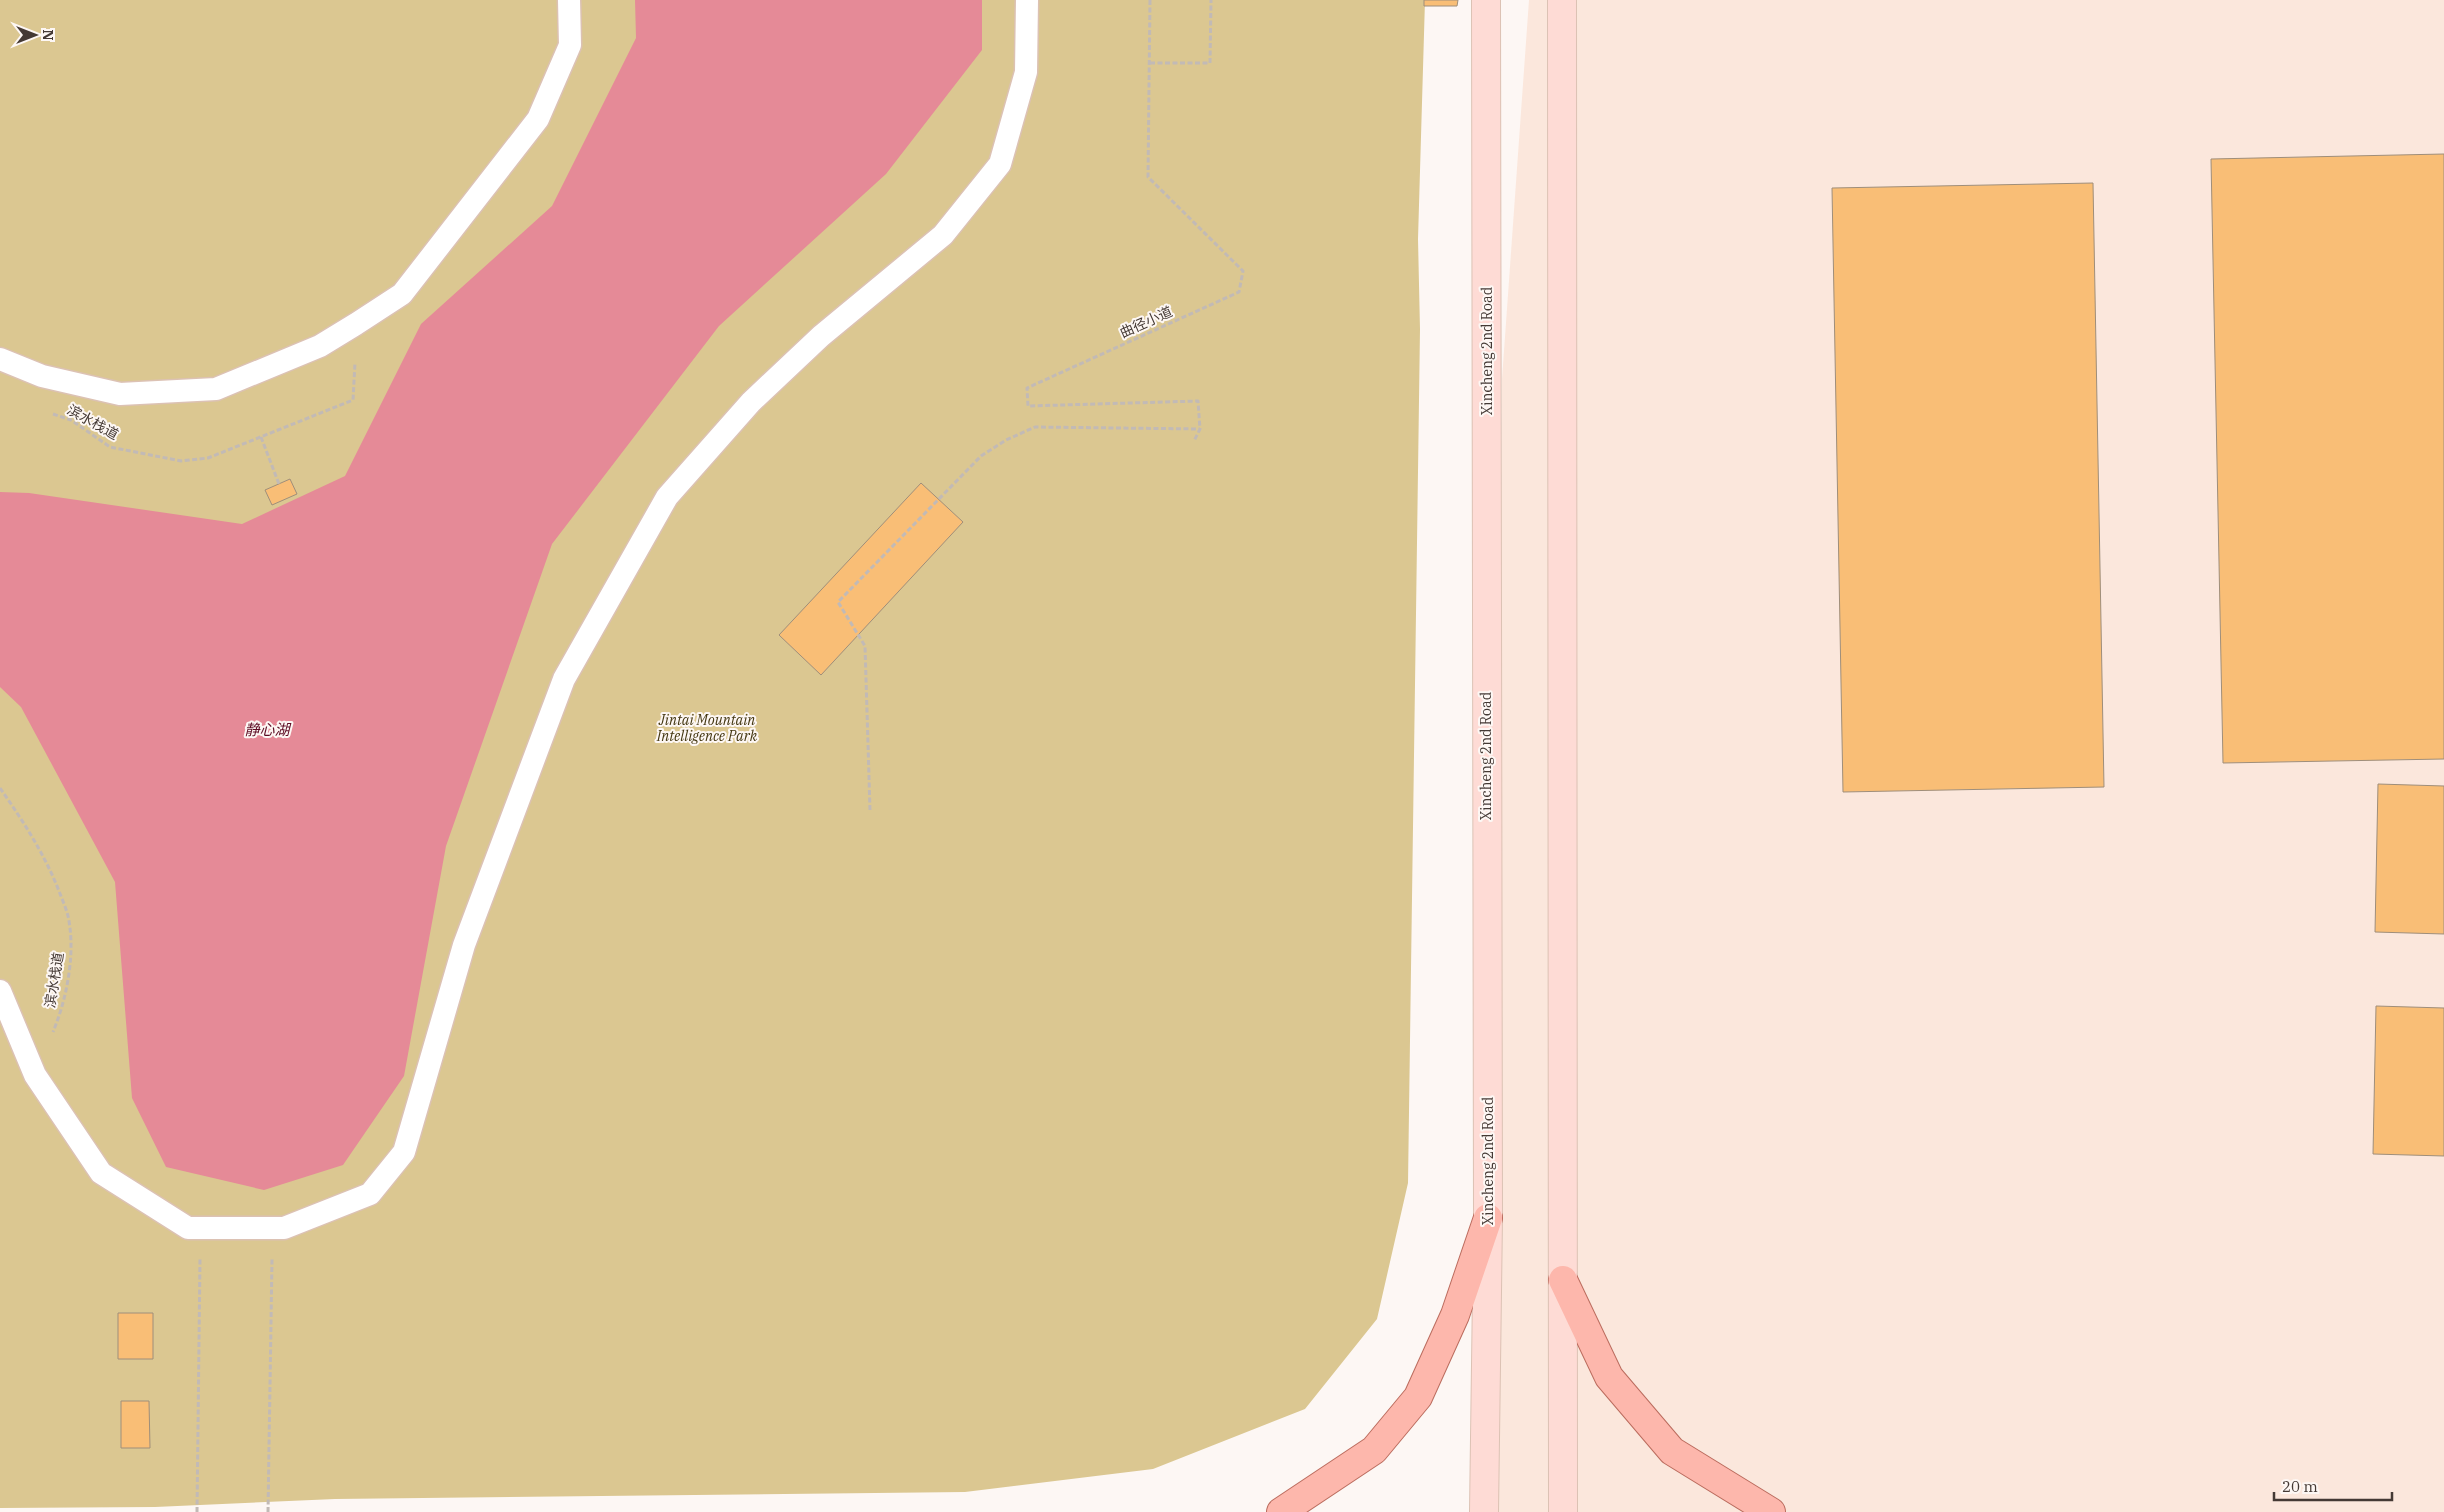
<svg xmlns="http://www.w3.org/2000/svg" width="2444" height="1512" font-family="'IBM Plex Serif','Noto Sans SC',serif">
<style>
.built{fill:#fbe7dc}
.green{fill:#dbc791}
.water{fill:#e58a97}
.building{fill:#f9be76;stroke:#9f8e7a}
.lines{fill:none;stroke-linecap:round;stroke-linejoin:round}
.lane-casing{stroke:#dcc2b4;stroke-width:25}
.secondary-casing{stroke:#dcc2b4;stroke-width:30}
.primary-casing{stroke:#bb6c5e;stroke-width:30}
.path{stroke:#c2bab6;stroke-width:3;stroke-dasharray:5 2.5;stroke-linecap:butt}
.lane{stroke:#fff;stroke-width:22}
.secondary{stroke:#fedbd5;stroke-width:28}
.primary{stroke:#fdb7ac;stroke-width:28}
.labels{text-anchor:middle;stroke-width:4;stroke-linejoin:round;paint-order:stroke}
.street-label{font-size:14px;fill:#443934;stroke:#fdf7f4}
.park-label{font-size:14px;font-style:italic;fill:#443711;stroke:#fdf7f4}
.water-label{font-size:15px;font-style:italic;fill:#5d0b23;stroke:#fdf7f4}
</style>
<rect width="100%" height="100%" fill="#fdf7f4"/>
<path class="built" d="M1529,0H2444V1512H1495L1502,379Z"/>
<path class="green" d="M0,0H1425L1418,239L1420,329L1408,1183L1377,1319L1305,1409L1153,1469L965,1492L335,1499L155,1507L0,1508Z"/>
<path class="water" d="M635,0H982V50L886,174L719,326L552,544L446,846L404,1076L343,1165L264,1190L166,1167L132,1098L115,882L21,707L0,687V492L29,493L242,524L345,476L421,324L552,206L636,38Z"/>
<path class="building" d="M1424,0H1458L1457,6H1424Z
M2444,154V759L2223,763L2211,159Z
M2093,183L2104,787L1843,792L1832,188Z
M290,479L297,494L272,505L265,490Z
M921,483L963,522L821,675L779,635Z
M2378,784L2444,786V934L2375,932Z
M2376,1006L2444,1008V1156L2373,1154Z
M118,1313H153V1359H118Z
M121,1401H149L150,1448H121Z"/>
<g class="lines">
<g class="lane-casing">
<path id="lane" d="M0,359L42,376L120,394L216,389L320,346L356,324L402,294L538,119L570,45L569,0
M0,991L35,1075L101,1173L188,1228H284L370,1194L404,1152L464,945L564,679L667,497L751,402L821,336L943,235L1000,164L1026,72L1027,0"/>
</g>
<g class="secondary-casing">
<path id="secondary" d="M1562,0L1563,1512
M1484,1512L1488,1218L1486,0"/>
</g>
<g class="primary-casing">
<path id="primary" d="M1563,1280L1609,1377L1672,1451L1771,1512
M1281,1512L1374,1450L1418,1397L1455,1315L1488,1218"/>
</g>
<path class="path" d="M1150,0L1148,177L1243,271L1239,292L1027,388L1028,406L1198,401L1200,429L1194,441
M1150,63H1210L1211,0
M53,414L71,420L110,447L181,461L208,458L353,400L355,363
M261,437L279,484
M0,788C23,821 44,853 59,891C62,899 66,908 68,916C76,953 67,998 53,1032
M870,810L865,646L838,602L981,456L1006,440L1035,427L1200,429
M197,1512L200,1259
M268,1512L272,1259"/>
<use href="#lane" class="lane"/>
<use href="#secondary" class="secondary"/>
<use href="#primary" class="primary"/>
</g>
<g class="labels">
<g class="street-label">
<text transform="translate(1146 322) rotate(-24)" y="5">曲径小道</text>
<text transform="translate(1487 351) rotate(-90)" y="5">Xincheng 2nd Road</text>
<text transform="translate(93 422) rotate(29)" y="5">滨水栈道</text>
<text transform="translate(1486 756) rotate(-90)" y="5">Xincheng 2nd Road</text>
<text transform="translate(54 980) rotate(-81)" y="5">滨水栈道</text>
<text transform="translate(1488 1161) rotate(-90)" y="5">Xincheng 2nd Road</text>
</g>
<g class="park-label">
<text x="707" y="725">Jintai Mountain<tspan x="707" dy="16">Intelligence Park</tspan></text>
</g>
<g class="water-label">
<text x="267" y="735">静心湖</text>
</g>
</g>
<g transform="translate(35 35) rotate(90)" stroke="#fdf7f4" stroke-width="4" paint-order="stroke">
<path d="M0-4L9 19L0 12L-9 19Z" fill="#443934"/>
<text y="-8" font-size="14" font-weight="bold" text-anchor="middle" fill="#443934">N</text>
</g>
<path d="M2274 1492v8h118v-8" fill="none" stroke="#443934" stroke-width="2.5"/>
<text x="2282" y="1492" font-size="15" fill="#443934" stroke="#fdf7f4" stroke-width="4" paint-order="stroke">20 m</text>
</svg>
